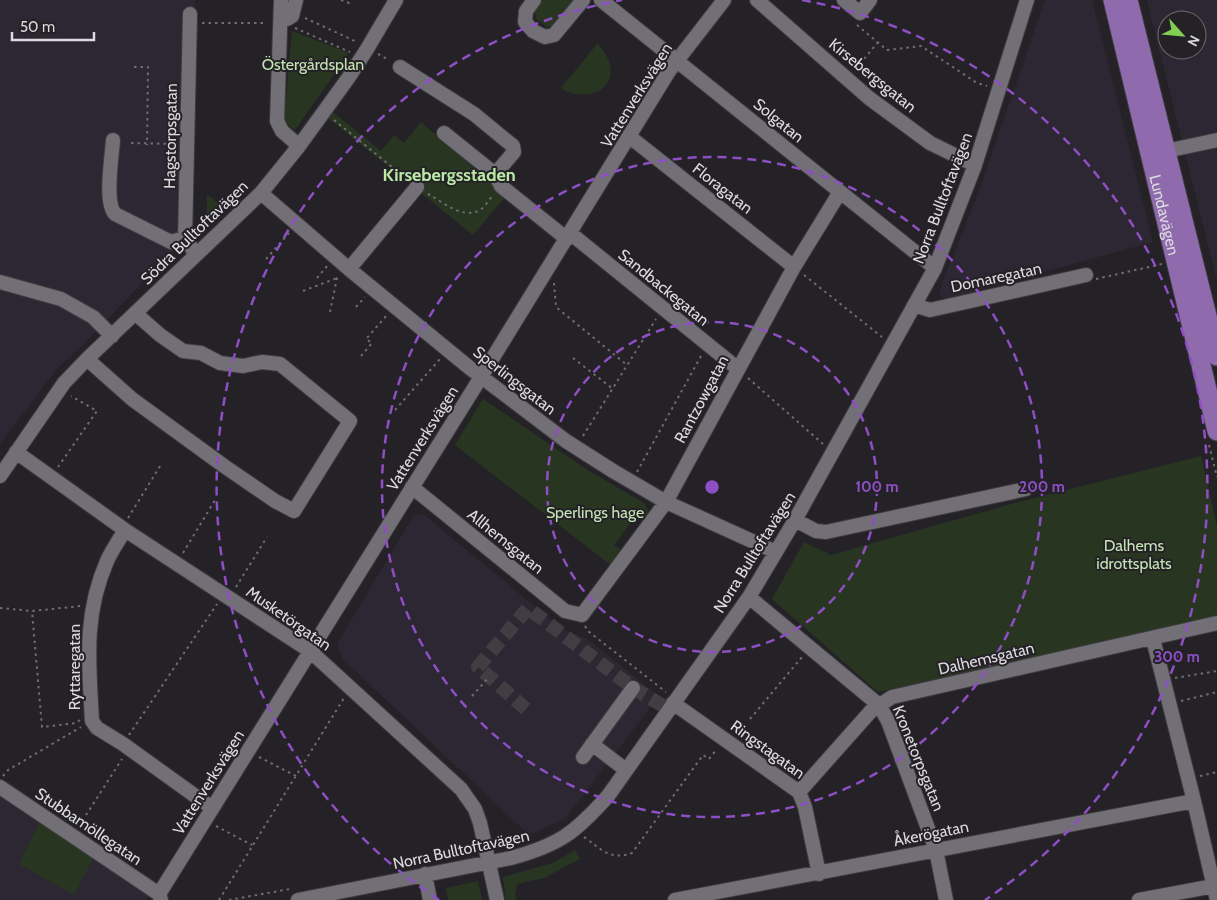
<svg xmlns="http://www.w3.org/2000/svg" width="1217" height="900" font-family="Cabin,sans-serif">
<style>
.built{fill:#2c2732;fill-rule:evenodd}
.green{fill:#283621}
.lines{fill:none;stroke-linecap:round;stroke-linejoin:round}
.minor-tunnel{stroke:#403e42;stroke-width:14;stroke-dasharray:14 7;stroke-linecap:butt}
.minor-casing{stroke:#3f3d41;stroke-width:16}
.major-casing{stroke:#3f3d41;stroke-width:21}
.path{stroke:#6f6d71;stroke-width:2;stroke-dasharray:2.5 4;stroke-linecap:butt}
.minor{stroke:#736f76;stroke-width:14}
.major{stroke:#8f6aad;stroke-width:19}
.ring{fill:none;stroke:#8e4fc5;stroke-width:2.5;stroke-dasharray:9 6}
.labels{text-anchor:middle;stroke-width:4;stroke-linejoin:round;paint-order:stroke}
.park-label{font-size:16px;fill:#c3e3b3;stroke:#242227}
.street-label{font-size:16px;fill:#dcdade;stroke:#242227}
.neighbourhood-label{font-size:18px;font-weight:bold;fill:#bbe8a5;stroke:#242227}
.centre{fill:#8e4fc5;stroke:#242227;stroke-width:2.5}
.ring-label{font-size:15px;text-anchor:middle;font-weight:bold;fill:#8e4fc5;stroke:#242227;stroke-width:4;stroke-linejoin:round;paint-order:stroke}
</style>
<rect width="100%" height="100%" fill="#242227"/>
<path class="built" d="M0,0H195L189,238L166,258L82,346L57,369L0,444Z
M1045,0H1092L1153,242L946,299L939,295L943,281L978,194Z
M1147,0H1217V281ZM1167,20H1197V50H1167Z
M423,514L561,628L587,639L659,696L565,819L529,835L343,659L337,644L414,515Z
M0,787L152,891L146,900H0Z"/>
<path class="green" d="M543,0H575L555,27H547L536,19L535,11Z
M292,31L349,53L295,130L284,122Z
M598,43C602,49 608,57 610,64C616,94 581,102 561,88Z
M333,112L381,151L394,135L404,143L421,122L506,196L473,235L328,118Z
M207,194L226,210L206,230Z
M483,399L586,469L644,503L649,512L645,519L637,514L614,545L623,551L612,566L455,445Z
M1201,456L1217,526V616L878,692L772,599L804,542L831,555L1015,503Z
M40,821L93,859L74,895L19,864Z
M575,850L580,859L544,878L517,884L515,894L516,900H506L503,877L553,863Z
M478,881L482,900H448L446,888Z"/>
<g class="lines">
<path class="minor-tunnel" d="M526,709L478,667L528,608L633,688L665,707"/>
<g class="minor-casing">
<path id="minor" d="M281,0L277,121L282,131L299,146
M534,0L526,11L525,22L533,31L545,37L554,35L583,0
M601,0L935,268
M757,0L869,98L930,143L975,165
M844,0L860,13L870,0
M190,14L185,238L196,255
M281,19H287L292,16L296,0
M400,67L474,114L513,146L514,152L495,174
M444,133L495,174L501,186L567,239
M630,137L794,267
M113,140C112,157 104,202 115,214L171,242L185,238
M1166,151L1217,140
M261,193L349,269L471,369L566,441L613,471L666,502L776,552
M570,233L737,368
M349,269L417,187
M0,282L61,299L93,317L112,336
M914,305L930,310L1086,275
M87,359L132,399L224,466L275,501L294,511L350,421L280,364L262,362L243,366L220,363L201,353L183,351L160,335L135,313
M16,452L125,530L310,651L461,789L475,809L480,823L497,900
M0,476L64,383L87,359L261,193L299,146L349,77L367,49L396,0
M412,487L565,611L582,615L666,502L794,267L840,192
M795,520L816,531L826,532L1026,489
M125,530C119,540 112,550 107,561C83,616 89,664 92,721L97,728L123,744L212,808
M749,597L879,705L888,721L936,850L946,900
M1153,639L1194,801L1217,900
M673,703L799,792L805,807L819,874
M592,744L626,770
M583,757L633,688
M0,787L159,894
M799,792L871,711L892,697L1217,623
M425,874L430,900
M161,900L159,894L481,377L669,71L724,0
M298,900L511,858C559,845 575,833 608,796L749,597L795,520L935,268L975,165L1027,0
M675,900L1194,801
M1139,900L1214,886"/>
</g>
<g class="major-casing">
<g id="major">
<path id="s1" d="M1113,0L1217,431"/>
<path d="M1128,0L1217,356"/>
</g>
</g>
<path class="path" d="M341,0L349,3L350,0
M305,18L357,42
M202,23H267
M857,25L887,50L921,46L977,83L987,86
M295,28L350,52
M378,54L389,60
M134,67H148L147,145
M856,69L878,42
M334,120L408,180
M131,143L175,144
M428,194C443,202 463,220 480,210C485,207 489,200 493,195
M266,259L289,233
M804,275L882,337
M317,278L328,265
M1096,279L1162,264
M554,283L556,307L627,365
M303,291L337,278
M356,307L365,297
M330,312L337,278L339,277
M361,356L372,343L366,339L387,315
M573,358L613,389
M748,378L823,444
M395,410L440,359
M583,436L656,319
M1209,445L1217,477
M58,467L97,411L71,396
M637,472L701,356
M128,518L162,463
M183,553L215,500
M236,587L267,537
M0,608L32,611
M585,626L588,631L666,692
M1175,678L1217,671
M472,696L489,677
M1181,701L1217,692
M750,719L802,657
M80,720L76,723L42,727L32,611L81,606
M129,735L217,604
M259,757L296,776
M3,776L8,770L81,727
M1200,776L1217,772
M79,826L122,759
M216,826L252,845
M584,837C601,849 610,861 632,853L703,755L709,759L717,749
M219,900L344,698
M229,900L290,889"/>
<use href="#minor" class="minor"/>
<use href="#major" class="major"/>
</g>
<g class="ring">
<circle cx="712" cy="487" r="165"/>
<circle cx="712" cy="487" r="330"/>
<path d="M439 900A495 495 0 0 1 622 0M802 0A495 495 0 0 1 985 900"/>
</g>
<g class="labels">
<g class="park-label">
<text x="313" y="70">Östergårdsplan</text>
<text x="595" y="518">Sperlings hage</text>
<text x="1134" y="551">Dalhems<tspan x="1134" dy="18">idrottsplats</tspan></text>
</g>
<g class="street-label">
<text transform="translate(873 75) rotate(39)" y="6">Kirsebergsgatan</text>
<text transform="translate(636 95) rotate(-58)" y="6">Vattenverksvägen</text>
<text transform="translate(779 120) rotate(39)" y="6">Solgatan</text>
<text transform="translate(170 136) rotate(-89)" y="6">Hagstorpsgatan</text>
<text transform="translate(723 188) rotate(38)" y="6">Floragatan</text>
<text transform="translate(942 198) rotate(-69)" y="6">Norra Bulltoftavägen</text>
<text dy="6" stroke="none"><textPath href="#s1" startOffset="221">Lundavägen</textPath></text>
<text transform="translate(194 232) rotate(-44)" y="6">Södra Bulltoftavägen</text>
<text transform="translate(996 277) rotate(-12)" y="6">Domaregatan</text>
<text transform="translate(664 287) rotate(39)" y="6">Sandbackegatan</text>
<text transform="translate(515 380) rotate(38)" y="6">Sperlingsgatan</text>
<text transform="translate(701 399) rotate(-62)" y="6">Rantzowgatan</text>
<text transform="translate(422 438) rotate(-58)" y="6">Vattenverksvägen</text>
<text transform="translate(506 541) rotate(39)" y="6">Allhemsgatan</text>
<text transform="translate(754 552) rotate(-58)" y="6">Norra Bulltoftavägen</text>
<text transform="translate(289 618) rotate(35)" y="6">Musketörgatan</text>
<text transform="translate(986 658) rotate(-13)" y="6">Dalhemsgatan</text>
<text transform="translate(74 667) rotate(-90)" y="6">Ryttaregatan</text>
<text transform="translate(768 749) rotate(36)" y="6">Ringstagatan</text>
<text transform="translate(919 758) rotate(68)" y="6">Kronetorpsgatan</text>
<text transform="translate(208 782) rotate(-58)" y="6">Vattenverksvägen</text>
<text transform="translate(89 826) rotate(34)" y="6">Stubbamöllegatan</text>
<text transform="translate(931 833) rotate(-11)" y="6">Åkerögatan</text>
<text transform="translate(461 849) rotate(-12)" y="6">Norra Bulltoftavägen</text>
</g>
<g class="neighbourhood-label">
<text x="449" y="181">Kirsebergsstaden</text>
</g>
</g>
<circle cx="712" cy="487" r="8" class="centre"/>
<g class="ring-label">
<text x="877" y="492">100 m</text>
<text x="1042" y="492">200 m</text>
<text x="1177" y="662">300 m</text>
</g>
<g transform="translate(1182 35) rotate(117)"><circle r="24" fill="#242227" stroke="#6e6c70"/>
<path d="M0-4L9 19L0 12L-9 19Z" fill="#81d051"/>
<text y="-8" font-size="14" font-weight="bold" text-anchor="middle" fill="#dcdade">N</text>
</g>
<path d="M12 32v8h82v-8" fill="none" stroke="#dcdade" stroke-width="2.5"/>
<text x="20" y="32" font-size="15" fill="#dcdade" stroke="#242227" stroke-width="4" paint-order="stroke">50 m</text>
</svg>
